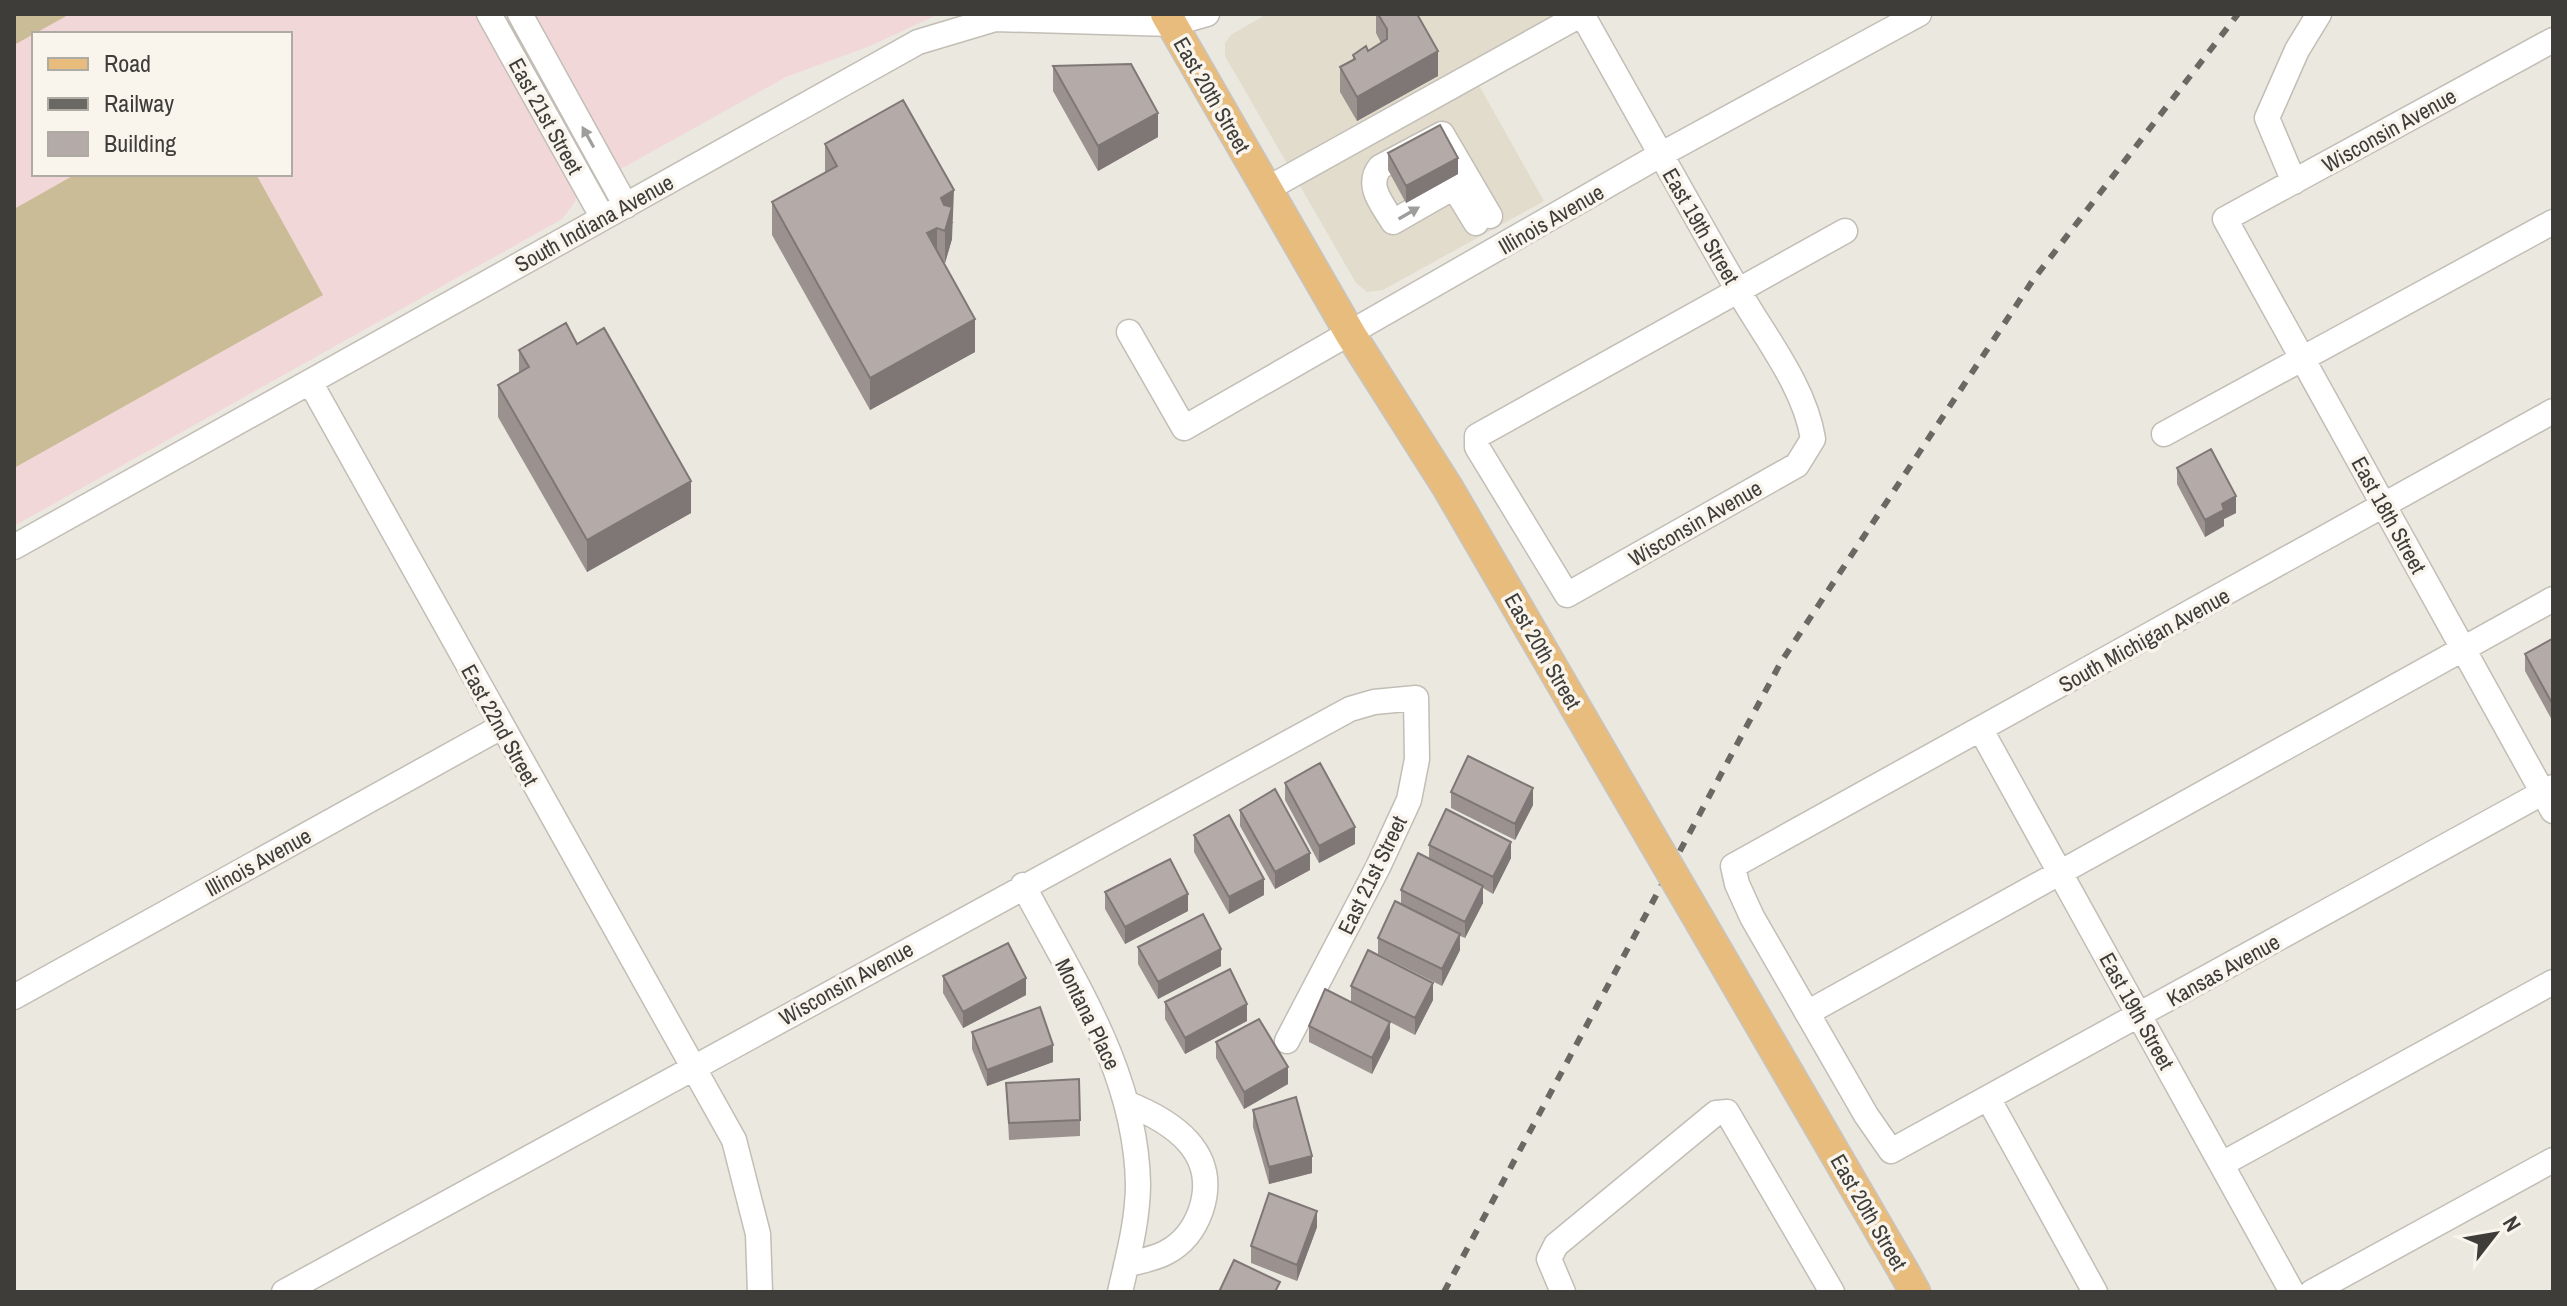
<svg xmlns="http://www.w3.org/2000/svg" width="2567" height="1306" font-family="'Archivo Narrow',sans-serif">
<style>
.built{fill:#e2dccd}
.education{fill:#f2d7d8;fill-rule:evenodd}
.pitch{fill:#cbbc98}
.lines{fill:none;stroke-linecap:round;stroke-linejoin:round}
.minor-casing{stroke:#c2beb6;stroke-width:27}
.major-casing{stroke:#c5c5c4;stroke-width:33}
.minor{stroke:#fff;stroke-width:24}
.major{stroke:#e8bc7d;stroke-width:30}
.rail{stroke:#6a6863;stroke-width:6;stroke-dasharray:10 10;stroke-linecap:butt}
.major-bridge-casing{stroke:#c5c5c4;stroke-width:33;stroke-linecap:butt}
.major-bridge{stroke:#e8bc7d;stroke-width:30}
.wall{fill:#9b9290}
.shaded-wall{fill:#7e7776}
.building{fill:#b4aaa8;stroke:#7e7776;stroke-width:2}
.oneway{fill:#9e9e9c}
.labels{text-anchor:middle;stroke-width:7;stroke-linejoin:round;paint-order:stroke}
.street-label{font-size:22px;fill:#3e3d39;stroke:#f9f5ed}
</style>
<rect width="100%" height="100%" fill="#ebe8e0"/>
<path class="built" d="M1267,14H1569L1476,80L1544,201L1383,290L1367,292L1356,283L1225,56V43L1232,34Z"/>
<path class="education" d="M14,14H939L870,46L786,77L576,194L575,202L562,219L14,526ZM34,34H290V174H34Z"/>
<path class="pitch" d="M14,14H70L14,45Z
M76,174H256L323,295L14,468V209Z"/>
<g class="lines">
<g class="minor-casing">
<path id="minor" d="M489,14L603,218
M520,14L626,206
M2553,40L2225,219L2553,811
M2294,182L2267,118L2297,50L2319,14
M1267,189L1582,14C1634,107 1686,200 1739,292C1765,337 1805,387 1813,439L1797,465L1567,595L1477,447V436L1845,231
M1476,223L1454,187L1393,222C1383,205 1365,186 1380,167L1442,134L1490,216
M1129,332L1184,428L1660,155L1919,14
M310,382L734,1140L758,1234L760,1292
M2553,411L1733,866L1737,884L1752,917L1866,1115L1891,1151L2553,787
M2164,434L2553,222
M14,547L918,42L995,19L1172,24L1207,14
M1981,730L2292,1292
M1023,885C1073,980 1136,1073 1138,1184C1138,1220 1128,1257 1120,1292
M14,997L501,727
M1807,1013L2553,599
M1988,1098L2095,1292
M1126,1103C1172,1121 1220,1152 1201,1210C1195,1227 1184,1243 1167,1252C1155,1259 1139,1261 1126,1265
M2222,1164L2553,982
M284,1292L1350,709L1374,702L1416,698L1417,759L1409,800L1378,867L1287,1041
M1563,1292L1549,1259L1556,1245L1716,1113L1727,1112L1832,1292
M2312,1292L2553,1160"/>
</g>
<g class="major-casing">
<path id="major" d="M1166,14L1351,335L1448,488
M1904,1272L1915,1292"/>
</g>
<use href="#minor" class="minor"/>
<use href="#major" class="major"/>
<path class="rail" d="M1444,1292L1781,662L2033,280L2238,14"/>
<g class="major-bridge-casing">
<path id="major-bridge" d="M1448,488L1904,1272"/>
</g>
<use href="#major-bridge" class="major-bridge"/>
</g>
<path class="wall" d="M1376,14H1417L1438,76L1357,121L1340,92V67L1353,60V55L1368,51L1381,43L1376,33Z
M1053,66L1158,137L1098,171L1053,91Z
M825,144L954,223H952V239L945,263L943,262L975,352L870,410L772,235V202L825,173Z
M1388,153L1458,174L1406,203L1388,170Z
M577,344L691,513L587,572L498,417V385L519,373V350Z
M2177,468L2236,513L2224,519V526L2205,537L2177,484Z
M2553,640V722L2525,671V654Z
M1285,783L1355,844L1319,863L1285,800Z
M1451,792L1533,805L1515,840L1451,808Z
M1240,810L1310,870L1275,889L1240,826Z
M1194,835L1264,895L1229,914L1194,852Z
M1429,845L1511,858L1493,894L1483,888V903L1465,938L1460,936V950L1442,986L1378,954V938L1401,904V890L1429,859Z
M1105,892L1188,911L1125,944L1105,909Z
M1138,947L1221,966L1158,999L1138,964Z
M943,976L1026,995L963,1028L943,993Z
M1351,986L1433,1000L1415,1035L1390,1022V1038L1372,1074L1309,1042V1026L1351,1002Z
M1165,1002L1247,1021L1185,1054L1165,1019Z
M972,1032L1053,1062L987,1086L972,1049Z
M1216,1042L1288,1084L1244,1109L1216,1058Z
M1006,1083L1080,1120V1136L1009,1140Z
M1253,1110L1312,1173L1269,1184L1253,1127Z
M1317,1227L1297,1281L1251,1263V1246Z"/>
<path class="shaded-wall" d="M1438,51V76L1357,121V97Z
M1158,113V137L1098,171V146Z
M1458,158V174L1406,203V186Z
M954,190L952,239L945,263V231L946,227L941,230V198Z
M937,228V260L927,233Z
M975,319V352L870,410V378Z
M691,481V513L587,572V540Z
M2236,496V513L2224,519V526L2205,537V520L2222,504Z
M1533,788V805L1515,840V824Z
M1355,827V844L1319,863V846Z
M1511,842V858L1493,894V877Z
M1310,853V870L1275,889V872Z
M1264,879V895L1229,914V897Z
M1483,886V903L1465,938V922Z
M1188,894V911L1125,944V927Z
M1460,934V950L1442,986V969Z
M1221,949V966L1158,999V982Z
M1026,978V995L963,1028V1012Z
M1433,983V1000L1415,1035V1018Z
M1247,1004V1021L1185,1054V1038Z
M1390,1022V1038L1372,1074V1058Z
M1053,1045V1062L987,1086V1070Z
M1288,1067V1084L1244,1109V1092Z
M1312,1156V1173L1269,1184V1167Z
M1317,1211V1227L1297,1281V1265Z"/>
<path class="building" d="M1378,14H1417L1438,51L1357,97L1340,67L1355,59L1353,55L1366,46L1368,51L1387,39V29Z
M1131,64L1158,113L1098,146L1053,66Z
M903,100L954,190L941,198L944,205L952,207L945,231L937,228L927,233L975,319L870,378L772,202L837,166L825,144Z
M1440,125L1458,158L1406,186L1388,153Z
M566,323L577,344L604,328L691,481L587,540L498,385L529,367L519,350Z
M2211,449L2236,496L2222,504L2224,510L2205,520L2177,468Z
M2552,639L2553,640V705L2525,654Z
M1468,756L1533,788L1515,824L1451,792Z
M1320,763L1355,827L1319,846L1285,783Z
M1275,789L1310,853L1275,872L1240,810Z
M1446,809L1511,842L1493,877L1429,845Z
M1229,815L1264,879L1229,897L1194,835Z
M1418,853L1483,886L1465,922L1401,890Z
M1170,859L1188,894L1125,927L1105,892Z
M1395,901L1460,934L1442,969L1378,938Z
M1203,914L1221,949L1158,982L1138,947Z
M1008,943L1026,978L963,1012L943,976Z
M1368,950L1433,983L1415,1018L1351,986Z
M1230,969L1247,1004L1185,1038L1165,1002Z
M1325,989L1390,1022L1372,1058L1309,1026Z
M1040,1007L1053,1045L987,1070L972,1032Z
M1259,1019L1288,1067L1244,1092L1216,1042Z
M1079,1079L1080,1120L1009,1123L1006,1083Z
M1296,1097L1312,1156L1269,1167L1253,1110Z
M1269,1193L1317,1211L1297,1265L1251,1246Z
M1234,1260L1280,1282L1275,1292H1219Z"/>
<defs><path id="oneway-solid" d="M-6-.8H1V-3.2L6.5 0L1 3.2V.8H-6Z" transform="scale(2)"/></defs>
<g class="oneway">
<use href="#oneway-solid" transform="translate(588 137) rotate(-119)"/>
<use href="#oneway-solid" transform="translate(1409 213) rotate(-30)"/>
</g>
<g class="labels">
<g class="street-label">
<text transform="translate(1212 95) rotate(60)" y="8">East 20th Street</text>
<text transform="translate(546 116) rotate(61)" y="8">East 21st Street</text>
<text transform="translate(2389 130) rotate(-29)" y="8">Wisconsin Avenue</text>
<text transform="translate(1551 219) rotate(-30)" y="8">Illinois Avenue</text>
<text transform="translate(594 223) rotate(-29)" y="8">South Indiana Avenue</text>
<text transform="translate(1701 226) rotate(60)" y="8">East 19th Street</text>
<text transform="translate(2389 515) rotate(61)" y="8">East 18th Street</text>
<text transform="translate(1695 523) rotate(-30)" y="8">Wisconsin Avenue</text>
<text transform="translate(2144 640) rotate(-29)" y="8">South Michigan Avenue</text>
<text transform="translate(1543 651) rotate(60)" y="8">East 20th Street</text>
<text transform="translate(500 725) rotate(61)" y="8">East 22nd Street</text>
<text transform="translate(258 862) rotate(-29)" y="8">Illinois Avenue</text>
<text transform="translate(1372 875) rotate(-64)" y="8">East 21st Street</text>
<text transform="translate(2223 970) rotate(-29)" y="8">Kansas Avenue</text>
<text transform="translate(846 983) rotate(-29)" y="8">Wisconsin Avenue</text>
<text transform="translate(2137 1011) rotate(61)" y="8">East 19th Street</text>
<text transform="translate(1088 1014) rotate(64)" y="8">Montana Place</text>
<text transform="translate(1869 1212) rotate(60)" y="8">East 20th Street</text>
</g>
</g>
<rect width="2567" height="1306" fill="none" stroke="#3e3d39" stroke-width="32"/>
<rect x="32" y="32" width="260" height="144" fill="#f9f5ed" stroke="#aeaba5" stroke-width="2"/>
<rect x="48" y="58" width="40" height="12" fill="#e8bc7d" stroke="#aeaba5" stroke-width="2"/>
<text x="104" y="72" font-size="24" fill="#3e3d39">Road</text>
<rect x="48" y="98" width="40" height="12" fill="#6a6863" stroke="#aeaba5" stroke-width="2"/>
<text x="104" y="112" font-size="24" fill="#3e3d39">Railway</text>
<rect x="48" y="132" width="40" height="24" fill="#b4aaa8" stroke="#aeaba5" stroke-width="2"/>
<text x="104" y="152" font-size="24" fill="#3e3d39">Building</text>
<g transform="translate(2495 1234) rotate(59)" stroke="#f9f5ed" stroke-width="6" paint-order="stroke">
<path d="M0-6L14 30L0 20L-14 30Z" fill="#3e3d39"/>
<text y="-12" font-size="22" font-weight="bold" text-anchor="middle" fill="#3e3d39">N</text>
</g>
</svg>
